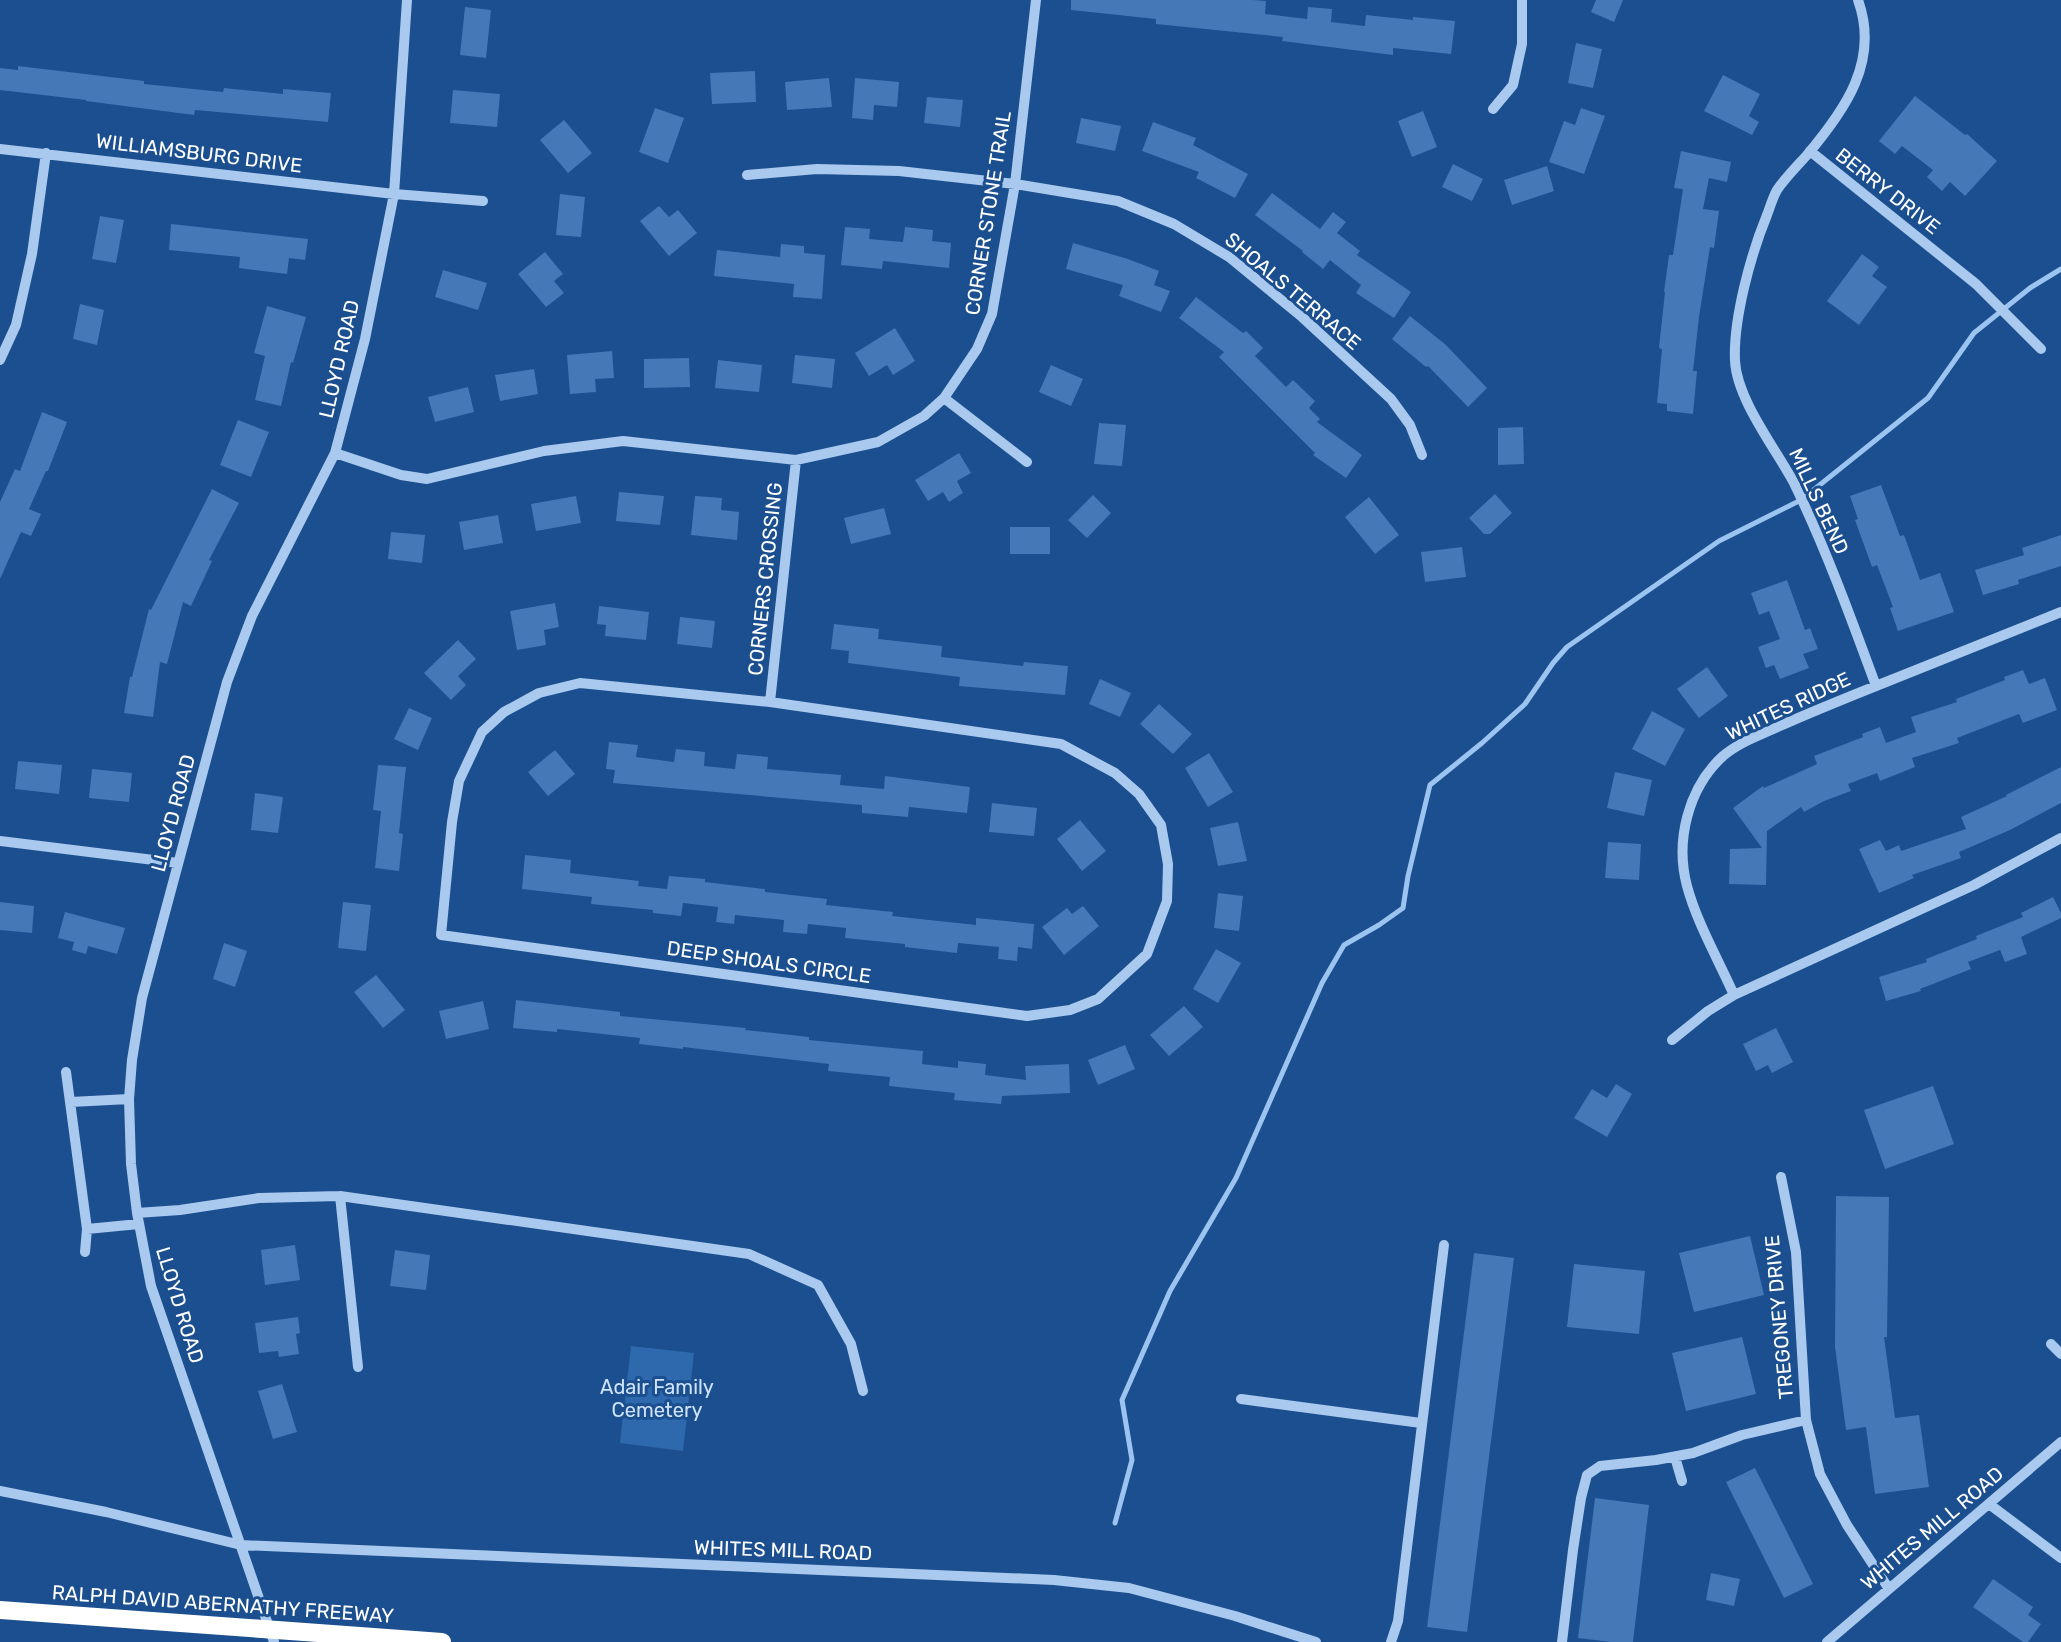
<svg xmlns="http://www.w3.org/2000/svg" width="2061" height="1642" font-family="Rubik,sans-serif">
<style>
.green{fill:#2e69ad}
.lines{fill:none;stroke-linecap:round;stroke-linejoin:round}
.stream{stroke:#9cc4f0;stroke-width:5}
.building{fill:#4478b7}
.minor{stroke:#a9c9ee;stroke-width:10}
.highway{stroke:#fff;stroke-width:18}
.labels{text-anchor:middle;stroke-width:6;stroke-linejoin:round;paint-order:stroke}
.street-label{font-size:20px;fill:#fff;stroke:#1b4f8f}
.park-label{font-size:20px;fill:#cfe3fa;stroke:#1b4f8f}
</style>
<rect width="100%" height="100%" fill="#1b4f8f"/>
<path class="green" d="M631,1346L694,1353L683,1451L620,1443Z"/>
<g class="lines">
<path class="stream" d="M1115,1523L1132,1460L1122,1400L1170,1291L1236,1178L1322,983L1344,945L1379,925L1403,908L1408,876L1430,785L1482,743L1525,704L1553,663L1567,647L1719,541L1801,500L1928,398L1974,333L2030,288L2061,269"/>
</g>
<path class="building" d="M1071,0H1252L1266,1L1265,14L1307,19L1308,7L1332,9L1331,22L1365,26L1366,15L1413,20V17L1455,21L1451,54L1393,48V55L1282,41L1283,37L1156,24V19L1071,10Z
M1596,0H1623L1614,22L1591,12Z
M465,7L491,10L486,58L460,55Z
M1576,43L1602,49L1593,88L1568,83Z
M18,66L144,81V84L223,92L224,88L283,94V89L331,93L328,122L195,110L194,115L86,101V100L0,90V68L18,70Z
M755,71L756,102L712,104L710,73Z
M1723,75L1760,94L1749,116L1759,122L1752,135L1704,111Z
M829,78L832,107L787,110L785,82Z
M855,78L899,82L897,107L874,105L873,120L852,118Z
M453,90L500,94L497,127L450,123Z
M1915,96L1965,135L1967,134L1997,161L1965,196L1950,182L1942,191L1927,177L1933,170L1902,146L1895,154L1879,141Z
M927,97L963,100L960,127L924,123Z
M655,108L684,118L668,163L639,152Z
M1581,108L1605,116L1584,174L1549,162L1564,121L1575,125Z
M1423,111L1437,147L1412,157L1398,121Z
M1081,118L1121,126L1115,151L1076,143Z
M564,120L592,153L568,173L540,140Z
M1153,122L1196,138L1193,145L1248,174L1235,198L1196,178L1199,172L1142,151Z
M1681,151L1731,162L1727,182L1709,178L1703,209L1719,211L1714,248L1710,247L1699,317L1693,371H1697L1693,414L1667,411V404L1657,403L1662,349L1659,348L1665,292H1664L1669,255H1673L1683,189L1674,188Z
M1453,164L1483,179L1472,201L1442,187Z
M1547,166L1554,191L1512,205L1504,180Z
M1272,193L1320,229L1333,212L1346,222L1337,233L1360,251L1357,255L1411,292L1394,318L1356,293L1361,285L1330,260L1323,269L1302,252L1303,251L1255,215Z
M560,194L585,197L581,237L556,235Z
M659,206L669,217L678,210L697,233L669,256L640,221Z
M100,216L124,220L116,263L92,259Z
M171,224L308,239L305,260L289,258L287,274L239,268L240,257L169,250Z
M845,227L870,229L869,239L903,242L905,227L933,230L932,241L951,243L949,268L883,261L882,269L841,265Z
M1073,243L1128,259L1159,271L1154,285L1170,291L1161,312L1119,296L1123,285L1066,269Z
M781,244L804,246V253L825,255L822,299L793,297L794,284L714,276L717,250L780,257Z
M545,252L563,274L554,281L564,293L546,307L518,274Z
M1862,254L1879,267L1872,276L1887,287L1859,325L1827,301Z
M443,270L487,283L478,310L435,297Z
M1196,297L1243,333L1246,331L1263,348L1255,356L1286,387L1293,380L1315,401L1309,408L1320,419L1317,422L1362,455L1346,478L1313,455L1315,453L1219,357L1224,352L1179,318Z
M80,304L104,310L97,345L73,339Z
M267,306L306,317L293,363L291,362L281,406L255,400L265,356L254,353Z
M1410,316L1446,345L1487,388L1468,407L1428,366L1426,367L1392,339Z
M895,328L915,361L893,375L887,365L869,376L855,353Z
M612,351L614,378L595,379L596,392L570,394L567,355Z
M795,355L835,359L832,388L792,383Z
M689,358L690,387L644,388V359Z
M718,360L762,365L759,392L715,388Z
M1051,365L1083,379L1071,406L1039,392Z
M534,369L538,394L500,401L495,375Z
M468,387L474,412L435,422L428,397Z
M42,412L67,422L48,471H46L29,509L41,514L31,536L21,532L0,579V502L15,469L20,471Z
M238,420L269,432L251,477L220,465Z
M1099,423L1126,425L1122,466L1094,464Z
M1523,427L1524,464L1498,465V428Z
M959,453L971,473L957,481L963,493L949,502L943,492L928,501L915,480Z
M1881,485L1900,536L1904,535L1920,580L1940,573L1954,612L1898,631L1890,608L1893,607L1877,565L1872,567L1855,520L1858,519L1850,496Z
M212,489L239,503L209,560L212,561L191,606L183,602L167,664L160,662L153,717L124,713L130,677H132L149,609L151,610Z
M619,492L664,496L660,525L616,521Z
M1495,494L1512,513L1490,534H1484L1469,518Z
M1093,495L1111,513L1087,538L1068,520Z
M576,496L581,523L536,531L531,504Z
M695,496L722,498L721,510L739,512L737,540L691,535Z
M1369,497L1399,535L1375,554L1345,517Z
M884,508L891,534L851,544L844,518Z
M498,515L503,543L464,550L459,522Z
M1010,527H1050V554H1010Z
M391,532L425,535L422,563L388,559Z
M2061,535V566L2018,580L2019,584L1983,595L1975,570L2024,555L2022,548Z
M1462,547L1466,577L1425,582L1421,552Z
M1787,580L1805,630L1810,628L1818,649L1803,654L1809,668L1780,679L1774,665L1766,668L1758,647L1780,639L1769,611L1759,615L1751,593Z
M555,603L559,627L544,630L546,645L517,650L510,611Z
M599,606L649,612L646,640L605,636L606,625L597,624Z
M680,617L715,621L712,648L677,644Z
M834,624L879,629L878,639L942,646L941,657L1023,666L1024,662L1068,666L1065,695L959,686L960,677L848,663L849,651L831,649Z
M458,640L476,659L458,676L466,685L451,700L424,673Z
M1707,667L1728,696L1699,718L1677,689Z
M2023,670L2029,684L2045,678L2057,710L2023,723L2019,714L1957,738L1959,743L1912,758L1915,767L1880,781L1877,773L1848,784L1851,791L1824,801L1804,812L1801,807L1767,831L1766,885L1729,884L1730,849L1762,848L1733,808L1763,786L1764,788L1817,764L1814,756L1863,737L1862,734L1880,727L1886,743L1916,732L1911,717L1957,702L1956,699L2005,680L2004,677Z
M1100,679L1131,693L1120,717L1089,704Z
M1159,704L1192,734L1173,754L1140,724Z
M409,708L432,718L418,750L394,739Z
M1652,711L1685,729L1665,766L1632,749Z
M609,742L638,745L636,757L674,762L676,749L705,752L704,766L735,769L737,754L768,757L767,769L841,775L840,785L884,789L885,776L970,787L967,813L909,807L908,817L862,813V805L613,783L615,770L606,769Z
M555,750L575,774L548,796L528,772Z
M1209,753L1233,792L1208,807L1185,768Z
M18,761L62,765L59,794L15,789Z
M378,765L406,767L399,833L403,834L399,871L375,868L381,811L373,810Z
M2061,767V803L2010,830L1959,852L1961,858L1912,875L1914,878L1879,893L1859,849L1880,840L1886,851L1899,845L1901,851L1966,829L1961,817L2007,796L2006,795Z
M92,769L132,773L129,802L89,798Z
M1615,772L1652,780L1644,816L1607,808Z
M255,793L283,797L278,833L251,830Z
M992,803L1037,808L1034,836L989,832Z
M1080,820L1106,851L1082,871L1057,839Z
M1238,822L1247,861L1218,866L1210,828Z
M1608,842L1641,844L1639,880L1605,878Z
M525,855L571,860L570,873L639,881L638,886L667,889L669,876L705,879V882L765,889V892L827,899L826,905L893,912L892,916L976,925V918L1034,924L1032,949L1018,947L1017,961L998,959L999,947L958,943L957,953L905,947V944L845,938L846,928L808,924L807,934L783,932L784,920L735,915L734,924L716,922L718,907L683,903L681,916L653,913V910L591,904L592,897L522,889Z
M1218,893L1243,896L1239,931L1214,928Z
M2053,897L2061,913V918L2021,937L2027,954L2005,962L2000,950L1968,962L1971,969L1920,989L1921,991L1886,1001L1879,977L1927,962L1926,959L1977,939L1976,936L2023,917L2021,913Z
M0,902L34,906L32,933L0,930Z
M343,902L371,905L366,951L338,948Z
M1083,906L1099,926L1064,955L1042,927L1067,908L1072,914Z
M65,912L125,928L117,954L88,946L86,954L72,950L74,942L58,938Z
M224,943L247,951L235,987L213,979Z
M1216,949L1241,963L1218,1003L1193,989Z
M376,975L405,1010L383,1028L354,992Z
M516,1000L620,1012V1016L746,1028L745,1030L809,1037V1040L923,1051L922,1064L958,1068V1061L986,1064L985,1075L1026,1080L1025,1066L1069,1064L1070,1093L1002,1096L1001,1104L954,1100L955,1093L889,1086L890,1077L828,1071L829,1064L683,1047V1049L639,1044L640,1038L557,1029V1032L513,1028Z
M483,1001L489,1029L446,1039L439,1011Z
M1184,1006L1203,1027L1169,1056L1150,1035Z
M1776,1028L1793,1062L1772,1073L1768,1065L1756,1071L1743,1044Z
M1125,1045L1135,1069L1098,1085L1088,1060Z
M1616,1084L1632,1094L1607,1137L1574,1118L1592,1089L1607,1098Z
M1933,1086L1954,1144L1885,1169L1864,1110Z
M1836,1196L1889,1197L1887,1337H1884L1895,1418L1919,1415L1929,1487L1875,1494L1866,1427L1846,1430L1835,1347Z
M1750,1236L1764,1295L1694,1312L1679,1253Z
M295,1245L300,1280L265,1285L261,1250Z
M395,1250L430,1255L426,1290L390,1286Z
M1474,1253L1514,1258L1467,1632L1427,1627Z
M1574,1264L1645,1271L1639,1334L1567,1327Z
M298,1317L300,1333L296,1334L299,1354L279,1357L278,1351L259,1353L255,1323Z
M1742,1337L1756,1394L1686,1411L1672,1353Z
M282,1384L297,1432L273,1439L258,1391Z
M1755,1468L1813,1584L1784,1598L1726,1482Z
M1595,1498L1649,1505L1633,1642H1611L1578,1638Z
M1711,1573L1740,1579L1734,1606L1706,1600Z
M1993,1579L2033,1607L2028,1615L2041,1624L2028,1642H2023L1973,1607Z"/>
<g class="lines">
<path class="minor" d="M1858,0C1880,61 1845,110 1807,155C1797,166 1785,178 1777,190C1773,197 1770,207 1767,215C1751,254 1733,319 1735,361C1737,400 1776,449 1794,483C1826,549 1851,618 1876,686L2061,612
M1493,109L1513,85L1522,44V0
M0,149L394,194L483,201
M1810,151L1976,284L2041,349
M747,175L817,169L899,171L1015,184L1118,201L1174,224L1229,257L1302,317L1391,399L1410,425L1422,455
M0,360L16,325L32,254L46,153
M944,398L1027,462
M335,453L401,475L427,479L544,451L623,441L796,460L878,442L924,416L944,398L977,349L992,314L1015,184L1036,0
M580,683L770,702L1061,744L1115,773L1139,794L1161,825L1168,864L1167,901L1147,954L1098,999L1070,1010L1027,1016L441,935L452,822L459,781L482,732L504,712L539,693Z
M1876,686C1841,700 1806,714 1771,730C1755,737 1737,744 1723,756C1688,788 1675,841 1687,886C1697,923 1718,959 1734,995L1974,885L2061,838
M770,702L796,460
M0,841L178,863
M1672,1040L1708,1011L1734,995
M66,1072L87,1229L85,1252
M71,1102L129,1099
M1781,1177L1796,1252L1806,1420L1820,1474L1847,1525L1889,1589
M340,1196L358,1367
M137,1213L180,1210L259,1198L340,1196L749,1254L818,1285L851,1344L863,1391
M87,1229L139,1224
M2051,1344L2061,1354
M1241,1399L1421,1423
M1675,1457L1682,1481
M0,1491L106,1512L241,1545L1054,1580L1129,1588L1235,1616L1316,1642
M1989,1504L2061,1558
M274,1642L151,1286L137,1213L131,1164L129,1099L132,1060L142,998L227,682L252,616L335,453L365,339L394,194L407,0
M1391,1642L1398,1621L1444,1245
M1562,1642L1573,1550L1581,1498L1587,1475L1600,1466L1656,1460L1693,1453L1742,1435L1806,1420
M1827,1642L2061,1442"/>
<path class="highway" d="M0,1610L442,1642"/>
</g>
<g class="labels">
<g class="street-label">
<text transform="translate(199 153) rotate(7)" y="7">WILLIAMSBURG DRIVE</text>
<text transform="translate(1888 191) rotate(38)" y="7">BERRY DRIVE</text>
<text transform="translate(988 213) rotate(-81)" y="7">CORNER STONE TRAIL</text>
<text transform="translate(1293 291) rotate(40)" y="7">SHOALS TERRACE</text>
<text transform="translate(339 359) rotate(-77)" y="7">LLOYD ROAD</text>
<text transform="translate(1819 501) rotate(65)" y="7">MILLS BEND</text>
<text transform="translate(765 579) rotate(-84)" y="7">CORNERS CROSSING</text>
<text transform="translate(1788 706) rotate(-25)" y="7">WHITES RIDGE</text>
<text transform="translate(173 813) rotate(-75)" y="7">LLOYD ROAD</text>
<text transform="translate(769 962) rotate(8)" y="7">DEEP SHOALS CIRCLE</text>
<text transform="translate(180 1305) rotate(73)" y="7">LLOYD ROAD</text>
<text transform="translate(1779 1317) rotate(-95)" y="7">TREGONEY DRIVE</text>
<text transform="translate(1932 1528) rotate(-40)" y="7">WHITES MILL ROAD</text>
<text transform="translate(783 1550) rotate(2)" y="7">WHITES MILL ROAD</text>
<text transform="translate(223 1604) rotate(4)" y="7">RALPH DAVID ABERNATHY FREEWAY</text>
</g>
<g class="park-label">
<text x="657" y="1394">Adair Family<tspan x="657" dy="23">Cemetery</tspan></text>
</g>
</g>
</svg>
